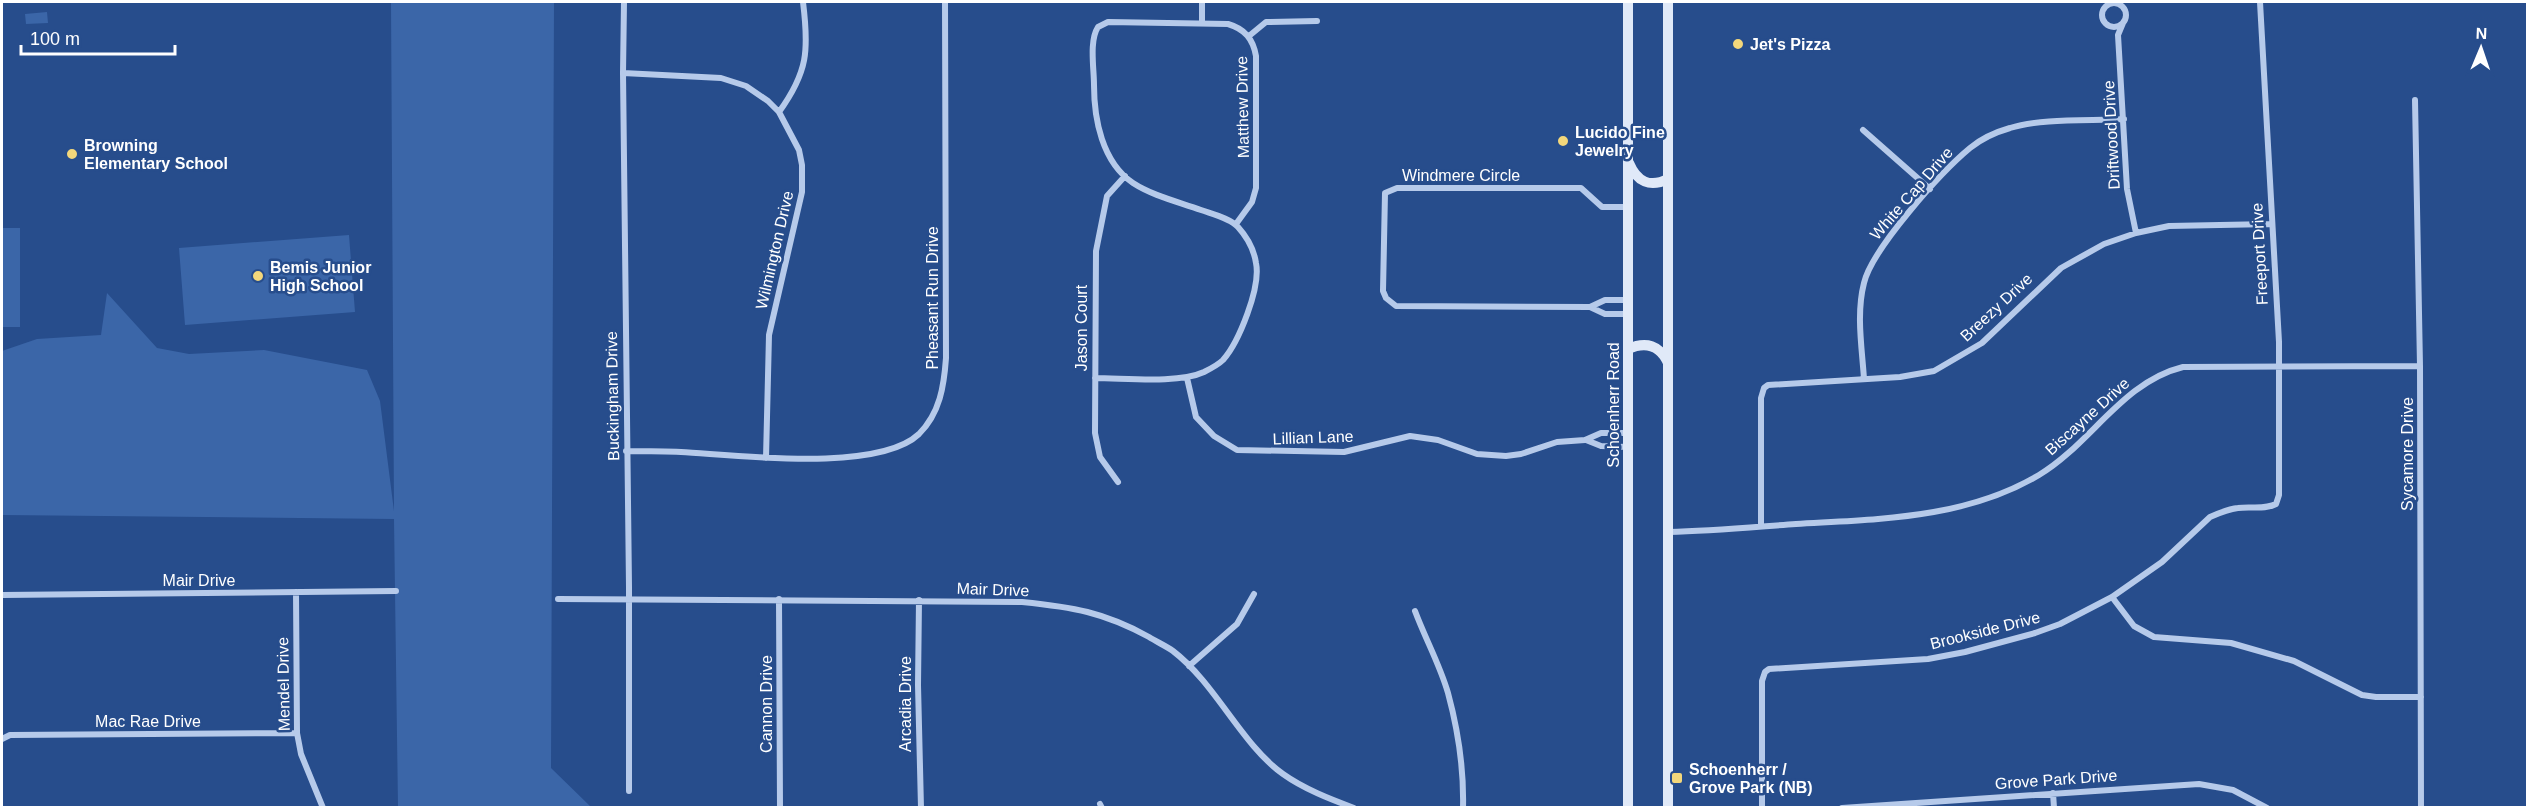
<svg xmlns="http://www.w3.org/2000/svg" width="2529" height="809" font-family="Arial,sans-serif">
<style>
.green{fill:#3b66a8}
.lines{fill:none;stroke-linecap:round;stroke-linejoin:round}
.minor{stroke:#b6caea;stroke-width:6}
.secondary{stroke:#e0e9f8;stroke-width:10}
.poi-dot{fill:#f3d77b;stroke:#274d8c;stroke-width:2}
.labels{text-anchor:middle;stroke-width:5;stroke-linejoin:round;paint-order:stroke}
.poi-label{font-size:16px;font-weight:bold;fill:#fff;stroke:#274d8c;text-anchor:start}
.street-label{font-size:16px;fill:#fff;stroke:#274d8c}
</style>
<rect width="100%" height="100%" fill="#274d8c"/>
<path class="green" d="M391,2H554L551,768L591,807H398L394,519L2,515V351L37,339L101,335L107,293L157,348L189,354L264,350L367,370L380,401L394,511Z
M47,12L48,23L26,24L25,14Z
M2,228H20V327H2Z
M349,235L355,312L185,325L179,248Z"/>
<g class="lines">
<path class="minor" d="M624,2L623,73L629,587V791
M1202,2V23
M2102 15a12 12 0 1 1 24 0a12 12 0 1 1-24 0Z
M2123,23L2118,35L2127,189L2136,233
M1249,36L1266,22L1317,21
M623,73L721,78L746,86L768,101L779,112L799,150L802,165V192L769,335L766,458
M2415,100L2420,366L2421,808
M779,112C808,72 809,50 803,2
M1863,130L1930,189
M1628,300H1605L1590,307L1605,314H1628
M1590,307L1396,306L1386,298L1383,291L1385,193L1397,188H1581L1602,207H1628
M1095,378C1125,378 1178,384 1204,372C1210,369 1218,365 1223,360C1239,342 1261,287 1256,263C1254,250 1247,237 1238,227C1230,218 1212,214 1201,210C1179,202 1153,196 1133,183C1102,162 1094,119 1094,85C1094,68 1089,41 1098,27L1108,22L1228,24C1245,29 1253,39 1256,56V188L1252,202L1236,224
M1187,378L1196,417L1214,436L1237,450L1344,452L1410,436L1438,440L1477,454L1506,456L1521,454L1557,442L1585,440L1601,433H1628
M1864,379C1862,348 1856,314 1864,283C1872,249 1941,172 1970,148C1981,139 1996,132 2010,128C2041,118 2091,121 2124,119
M1586,440L1601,446L1628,447
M626,451C644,451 663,451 681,452C736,455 878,473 919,434C940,413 944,386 946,358L945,2
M1118,482L1100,457L1095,433L1096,251L1107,196L1125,176
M1761,526V398L1764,388L1768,385L1900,377L1934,371L1982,343L2061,268L2104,244L2136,233L2169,226L2271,224
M1669,532C1711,531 1754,527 1796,524C1879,519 1965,519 2039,475C2091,444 2122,382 2183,367L2420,366
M296,592L297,733L301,754L323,808
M2,595L396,591
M2112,597L2134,626L2154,637L2231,643L2294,661L2362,695L2376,697H2421
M558,599L1022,602C1072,607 1104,612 1149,637C1157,642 1166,646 1173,651C1216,684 1241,744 1283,774C1304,789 1330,799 1354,808
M779,599L780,808
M919,600L918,685L921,808
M1415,611C1425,638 1440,665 1448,693C1458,730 1464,769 1463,808
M1189,666L1237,624L1254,594
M2,739L10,735L297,733
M2053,793L2054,808
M1100,804L1102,808
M1762,808V681L1765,672L1769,669L1928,659L1965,652L2035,633L2060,624L2112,597L2162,562L2210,517C2219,513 2228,509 2238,508C2250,506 2265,510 2276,504L2279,495V342L2260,2
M1842,808L2199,784L2233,790L2267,808"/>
<path class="secondary" d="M1628,2V808
M1629,163C1637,182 1650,188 1668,179
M1628,349C1646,341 1660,345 1668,363
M1668,808V2"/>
</g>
<g class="poi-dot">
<circle cx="1738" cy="44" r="6"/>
<circle cx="1563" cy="141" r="6"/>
<circle cx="72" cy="154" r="6"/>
<circle cx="258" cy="276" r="6"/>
<rect x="1671" y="772" width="12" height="12" rx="3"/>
</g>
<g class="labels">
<g class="poi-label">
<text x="1750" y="50">Jet's Pizza</text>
<text x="1575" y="138">Lucido Fine<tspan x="1575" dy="18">Jewelry</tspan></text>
<text x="84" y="151">Browning<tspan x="84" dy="18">Elementary School</tspan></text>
<text x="270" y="273">Bemis Junior<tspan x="270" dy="18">High School</tspan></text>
<text x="1689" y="775">Schoenherr /<tspan x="1689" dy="18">Grove Park (NB)</tspan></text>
</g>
<g class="street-label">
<text transform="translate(1242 107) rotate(-91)" y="6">Matthew Drive</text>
<text transform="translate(2111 135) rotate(-93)" y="6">Driftwood Drive</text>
<text x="1461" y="181">Windmere Circle</text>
<text transform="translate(1911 193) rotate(-49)" y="6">White Cap Drive</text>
<text transform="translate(774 250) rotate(-77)" y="6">Wilmington Drive</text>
<text transform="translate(2259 254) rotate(-93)" y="6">Freeport Drive</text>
<text transform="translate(932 298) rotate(-90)" y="6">Pheasant Run Drive</text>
<text transform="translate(1996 307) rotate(-43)" y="6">Breezy Drive</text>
<text transform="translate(1081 328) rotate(-90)" y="6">Jason Court</text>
<text transform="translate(612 396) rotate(-91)" y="6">Buckingham Drive</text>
<text transform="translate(1613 405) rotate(-90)" y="6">Schoenherr Road</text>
<text transform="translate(2087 416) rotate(-42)" y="6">Biscayne Drive</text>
<text transform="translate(1313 437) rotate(-2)" y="6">Lillian Lane</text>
<text transform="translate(2407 454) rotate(-90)" y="6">Sycamore Drive</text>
<text x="199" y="586">Mair Drive</text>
<text transform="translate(993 589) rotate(2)" y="6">Mair Drive</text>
<text transform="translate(1985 630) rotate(-14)" y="6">Brookside Drive</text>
<text transform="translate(283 684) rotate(-91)" y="6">Mendel Drive</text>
<text transform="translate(766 704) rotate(-90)" y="6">Cannon Drive</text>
<text transform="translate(905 704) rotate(-90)" y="6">Arcadia Drive</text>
<text x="148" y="727">Mac Rae Drive</text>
<text transform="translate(2056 779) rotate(-4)" y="6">Grove Park Drive</text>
</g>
</g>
<rect width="2529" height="809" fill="none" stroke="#ffffff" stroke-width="6"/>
<g transform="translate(2481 48) rotate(2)" stroke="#274d8c" stroke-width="4.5" paint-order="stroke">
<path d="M0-4.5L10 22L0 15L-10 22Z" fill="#ffffff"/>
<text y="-9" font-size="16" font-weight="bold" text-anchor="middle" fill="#ffffff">N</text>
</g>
<path d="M21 45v9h154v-9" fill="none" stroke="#ffffff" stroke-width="3"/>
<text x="30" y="45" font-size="18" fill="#ffffff" stroke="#274d8c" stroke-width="4.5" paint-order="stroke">100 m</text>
</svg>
